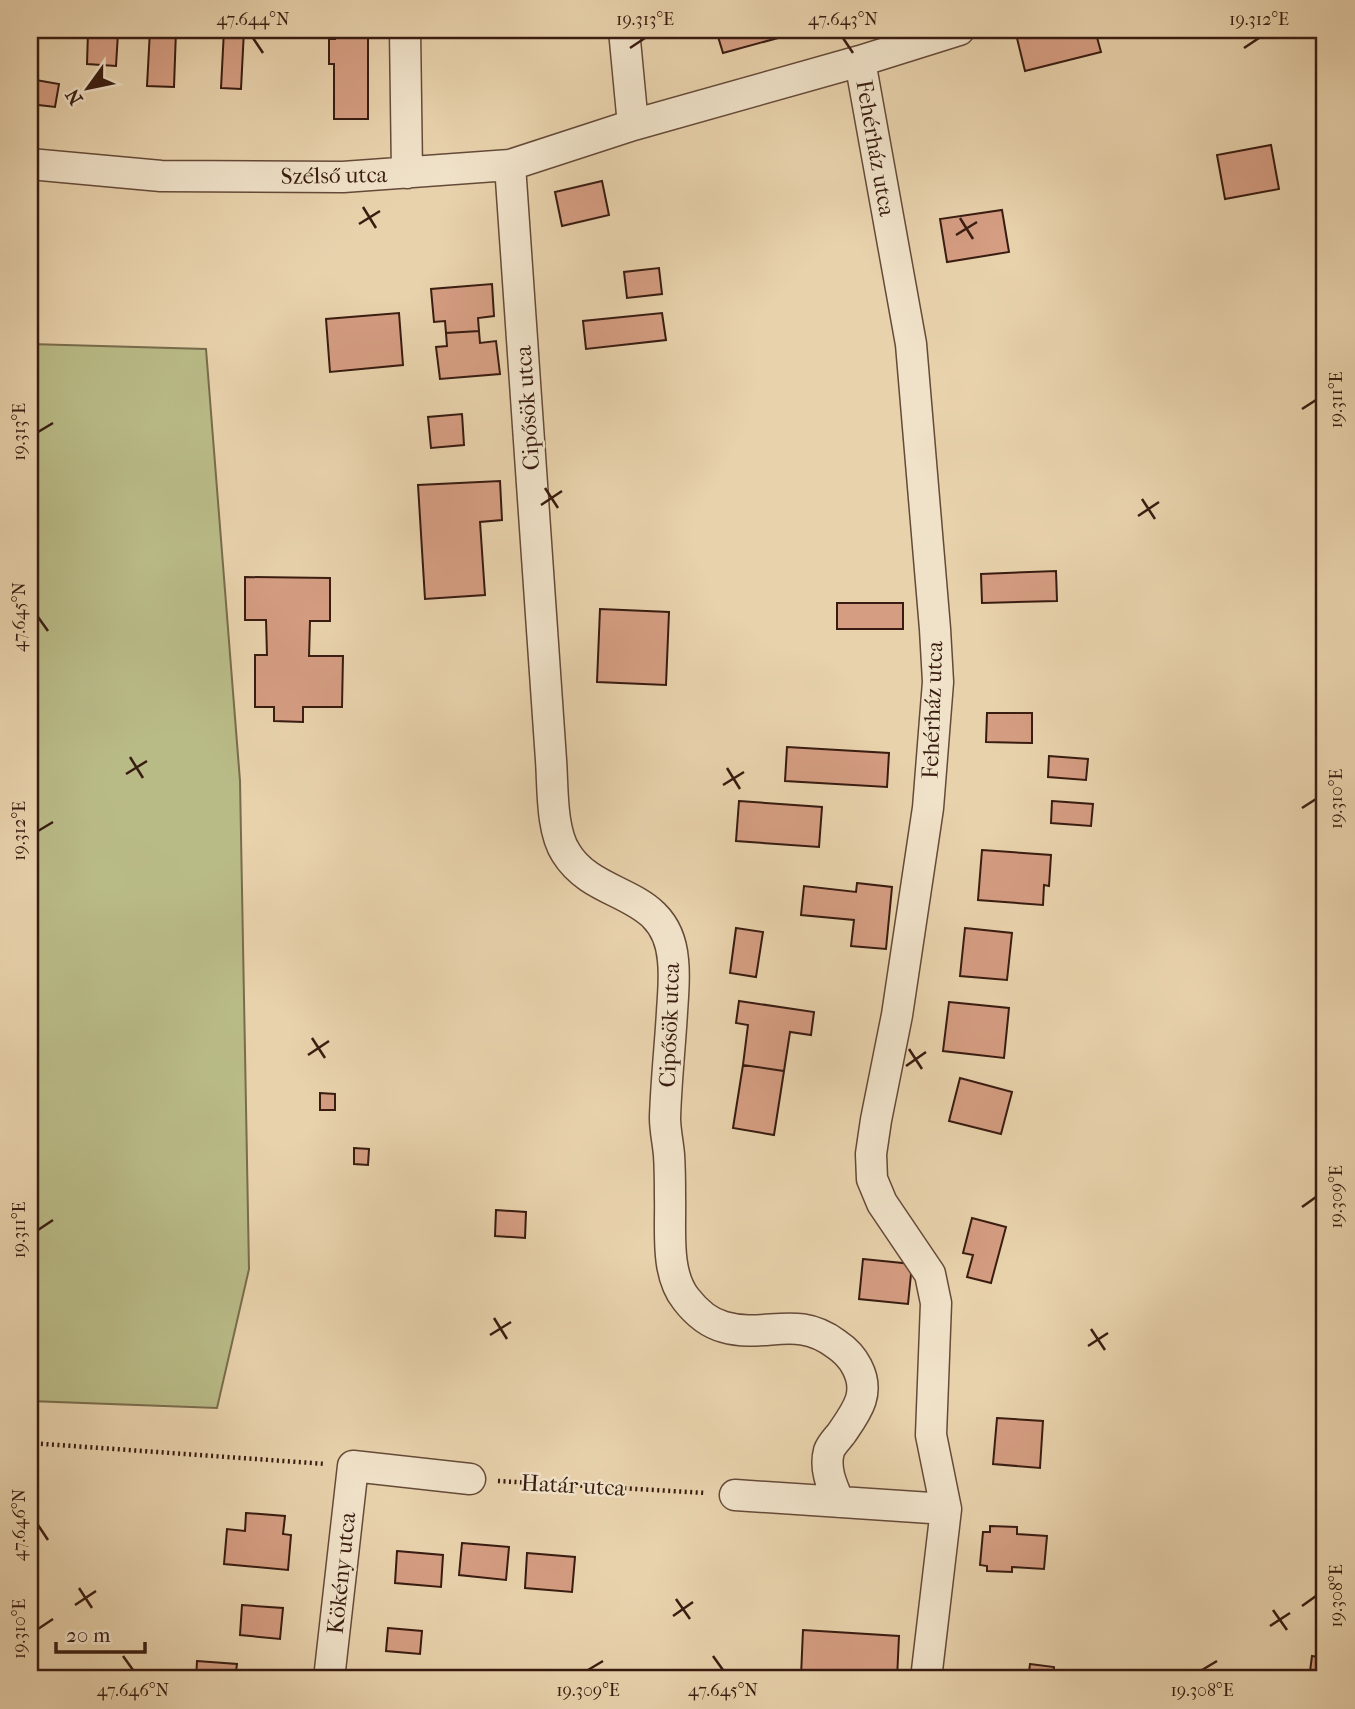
<svg xmlns="http://www.w3.org/2000/svg" width="1355" height="1709" font-family="'IM FELL French Canon',serif">
<style>
.green{fill:#b9bb87;stroke:#796c4c;stroke-width:2}
.building{fill:#d59d82;stroke:#391c11;stroke-width:2}
.lines{fill:none;stroke-linecap:round;stroke-linejoin:round}
.street-casing{stroke:#654a38;stroke-width:33}
.path{stroke:#391c11;stroke-width:4.5;stroke-dasharray:2 3.5;stroke-linecap:butt}
.street{stroke:#f0e2c9;stroke-width:30}
.ticks{fill:none;stroke:#391c11;stroke-width:2.5}
.labels{text-anchor:middle;stroke-width:5;stroke-linejoin:round;paint-order:stroke}
.street-label{font-size:23px;fill:#391c11;stroke:#f0e2c9}
.neatline{fill:none;stroke:#391c11;stroke-width:2.5}
.ticks-label{font-size:18px;text-anchor:middle;fill:#391c11}
</style>
<rect width="100%" height="100%" fill="#e8d2ac"/>
<filter id="stains"><feTurbulence type="fractalNoise" baseFrequency=".00286" numOctaves="4"/><feColorMatrix values="0 0 0 0 .2 0 0 0 0 .09 0 0 0 0 .02 0 0 0 .5 -.17"/></filter>
<radialGradient id="worn" r=".72"><stop offset=".6" stop-color="#630" stop-opacity="0"/><stop offset="1" stop-color="#630" stop-opacity=".3"/></radialGradient>
<path class="green" d="M30,344L206,349L240,781L249,1269L217,1408L30,1401Z"/>
<path class="building" d="M150,30H176L174,87L147,86Z
M224,30H244L241,89L221,88Z
M335,30H368V119H334V64H329V39H335Z
M520,30H587V34L520,37Z
M716,30H775L778,38L723,53Z
M1015,30H1095L1101,52L1025,71Z
M88,32L118,33L116,66L87,64Z
M30,79L59,84L55,107L30,104Z
M1271,145L1279,189L1225,199L1217,155Z
M602,181L609,215L562,226L555,192Z
M1002,210L1009,252L947,262L940,219Z
M659,268L662,294L627,298L624,272Z
M492,284L494,316L478,318L479,331L446,333L445,321L434,322L431,289Z
M399,313L403,365L330,372L326,319Z
M662,313L666,340L586,349L583,321Z
M479,331L480,343L496,341L500,374L440,379L436,347L447,346L446,333Z
M462,414L464,445L431,448L428,417Z
M500,481L502,520L480,522L485,595L425,599L418,485Z
M1056,571L1057,601L982,603L981,574Z
M245,577L330,578V621H310L309,656H343L342,707H303V722L274,721V707H255V655H267L266,620H245Z
M837,603H903V629H837Z
M600,609L669,612L666,685L597,682Z
M987,713H1032V743L986,742Z
M787,747L889,753L887,787L785,781Z
M1049,756L1088,759L1086,780L1048,777Z
M739,801L822,807L819,847L736,841Z
M1052,801L1093,804L1091,826L1051,823Z
M982,850L1051,855L1049,886L1044,885L1043,905L978,900Z
M857,883L892,887L886,949L851,946L854,920L801,915L804,886L856,892Z
M736,928L763,932L756,977L730,973Z
M965,928L1012,933L1007,980L960,976Z
M739,1001L814,1012L811,1035L790,1032L784,1071L743,1065L748,1025L736,1023Z
M949,1002L1009,1008L1004,1058L943,1051Z
M743,1065L784,1071L774,1135L733,1128Z
M960,1078L1012,1092L1001,1134L949,1121Z
M320,1093L335,1094V1110H320Z
M354,1148L369,1149L368,1165L354,1164Z
M496,1210L526,1212L525,1238L495,1236Z
M972,1218L1006,1227L991,1283L967,1277L973,1255L963,1253Z
M863,1259L912,1264L908,1304L859,1299Z
M997,1418L1043,1421L1040,1468L993,1464Z
M246,1513L285,1516L283,1534L291,1535L288,1570L224,1564L227,1529L245,1531Z
M990,1526L1017,1527V1534L1047,1536L1044,1569L1012,1567V1572L987,1571V1566L980,1565L983,1532H990Z
M462,1543L509,1547L506,1580L459,1575Z
M397,1551L443,1555L441,1587L395,1583Z
M527,1553L575,1557L572,1592L525,1588Z
M242,1605L283,1608L280,1639L240,1635Z
M388,1628L422,1631L420,1654L386,1651Z
M803,1630L899,1636L897,1679H841L801,1676Z
M1312,1656L1325,1658V1679H1309Z
M197,1661L237,1664L236,1672L259,1675L258,1679H196Z
M1030,1664L1054,1667L1053,1679H1028Z
M1092,1672L1142,1678L1141,1679H1091Z
M1185,1672L1212,1675L1211,1679H1184Z"/>
<g class="lines">
<g class="street-casing">
<path id="street" d="M405,30L407,173
M624,30L633,125
M860,61L911,344L935,629L938,682L928,808L897,1015L876,1120L871,1154L872,1179L882,1203L930,1274L936,1303L931,1435L946,1509L926,1679
M30,164L161,176L343,177L510,165L633,125L860,61L959,30
M510,165L551,760C553,788 551,830 566,853C596,902 667,888 673,960C675,977 673,995 672,1012C670,1047 666,1083 665,1118C665,1130 668,1143 669,1155C670,1169 670,1183 670,1197C671,1229 665,1273 686,1299C696,1312 709,1323 724,1327C766,1339 796,1314 836,1344C845,1350 852,1357 857,1367C871,1394 856,1412 841,1434C837,1439 831,1445 829,1451C824,1469 832,1486 839,1502
M735,1495L946,1509
M329,1679L353,1466L470,1479"/>
</g>
<path class="path" d="M30,1443L326,1464
M498,1481L706,1493"/>
<use href="#street" class="street"/>
</g>
<path class="ticks" d="M253,38L263,53M843,38L853,53M630,48L645,38M1244,48L1259,38M363,207L376,228M960,218L973,239M359,224L380,211M956,235L977,222M1302,409L1316,400M38,432L53,423M545,488L558,508M1142,499L1155,519M541,505L562,491M1138,516L1159,502M38,617L48,631M130,757L143,778M727,768L740,789M126,774L147,761M723,785L744,772M1302,808L1316,799M38,831L53,822M312,1038L325,1058M909,1049L922,1069M308,1055L329,1041M906,1066L926,1052M1302,1207L1316,1197M38,1230L53,1220M494,1318L507,1339M1091,1329L1105,1350M490,1335L511,1322M1088,1346L1108,1333M38,1525L48,1540M79,1588L92,1608M676,1599L690,1619M75,1605L96,1591M1302,1606L1316,1596M1273,1610L1287,1630M673,1616L693,1602M1270,1626L1290,1613M38,1629L53,1619M123,1656L133,1670M713,1656L723,1670M588,1670L603,1661M1202,1670L1217,1661"/>
<g class="labels">
<g class="street-label">
<text transform="translate(876 148) rotate(80)" y="8">Fehérház utca</text>
<text transform="translate(334 175) rotate(-1)" y="8">Szélső utca</text>
<text transform="translate(527 408) rotate(-94)" y="8">Cipősök utca</text>
<text transform="translate(932 710) rotate(-88)" y="8">Fehérház utca</text>
<text transform="translate(669 1025) rotate(-88)" y="8">Cipősök utca</text>
<text transform="translate(573 1485) rotate(3)" y="8">Határ utca</text>
<text transform="translate(341 1573) rotate(-84)" y="8">Kökény utca</text>
</g>
</g>
<rect width="1355" height="1709" fill="none" stroke="#e8d2ac" stroke-width="77"/>
<g transform="translate(88 88) rotate(237)" stroke="#f0e2c9" stroke-width="5" paint-order="stroke">
<path d="M0-5L12 26L0 18L-12 26Z" fill="#391c11"/>
<text y="-10" font-size="19" font-weight="bold" text-anchor="middle" fill="#391c11">N</text>
</g>
<path d="M56 1642v10h89v-10" fill="none" stroke="#391c11" stroke-width="3.5"/>
<text x="66" y="1642" font-size="21" fill="#391c11" stroke="#f0e2c9" stroke-width="5" paint-order="stroke">20 m</text>
<rect x="38" y="38" width="1278" height="1632" class="neatline"/>
<g class="ticks-label">
<text x="253" y="25">47.644°N</text>
<text x="645" y="25">19.313°E</text>
<text x="843" y="25">47.643°N</text>
<text x="1259" y="25">19.312°E</text>
<text transform="translate(1336 400) rotate(-90)" y="6">19.311°E</text>
<text transform="translate(19 432) rotate(-90)" y="6">19.313°E</text>
<text transform="translate(19 617) rotate(-90)" y="6">47.645°N</text>
<text transform="translate(1336 799) rotate(-90)" y="6">19.310°E</text>
<text transform="translate(19 831) rotate(-90)" y="6">19.312°E</text>
<text transform="translate(1336 1197) rotate(-90)" y="6">19.309°E</text>
<text transform="translate(19 1230) rotate(-90)" y="6">19.311°E</text>
<text transform="translate(19 1525) rotate(-90)" y="6">47.646°N</text>
<text transform="translate(1336 1596) rotate(-90)" y="6">19.308°E</text>
<text transform="translate(19 1629) rotate(-90)" y="6">19.310°E</text>
<text x="133" y="1696">47.646°N</text>
<text x="588" y="1696">19.309°E</text>
<text x="723" y="1696">47.645°N</text>
<text x="1202" y="1696">19.308°E</text>
</g>
<rect width="100%" height="100%" filter="url(#stains)"/>
<rect width="100%" height="100%" fill="url(#worn)"/>
</svg>
